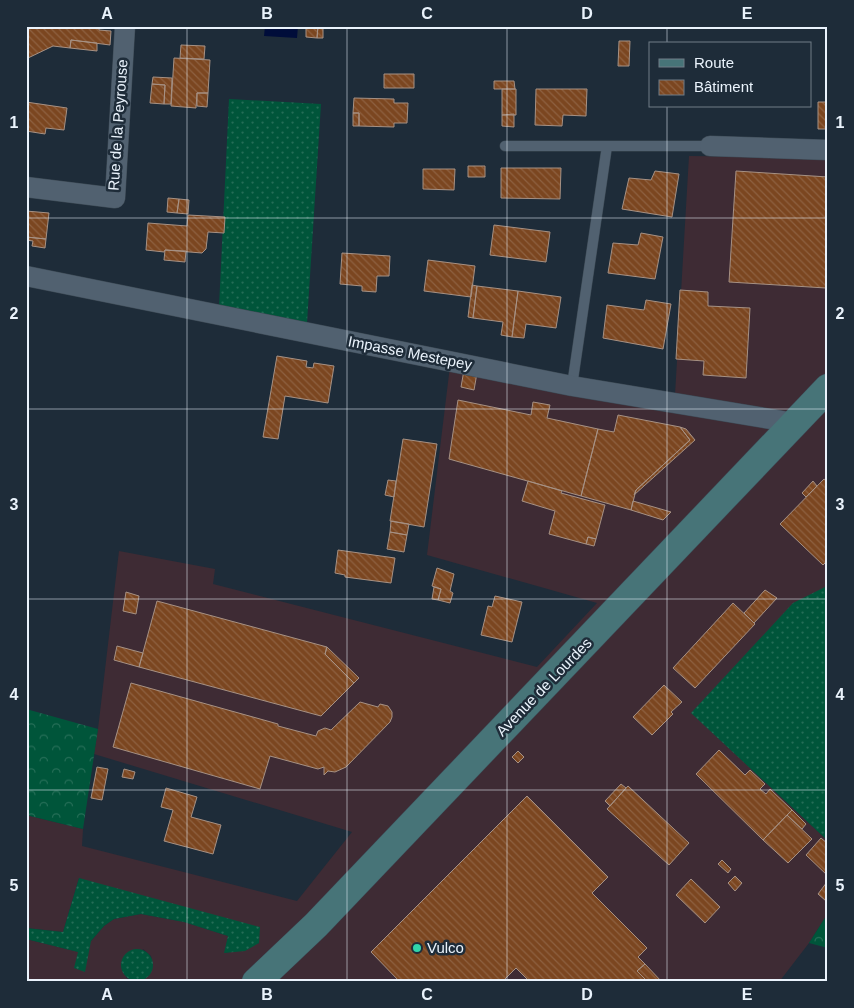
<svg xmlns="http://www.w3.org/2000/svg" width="854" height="1008" font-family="Helvetica,sans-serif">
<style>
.commercial{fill:#3e2b34;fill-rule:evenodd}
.grass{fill:url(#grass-dots)}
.forest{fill:url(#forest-crowns)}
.water{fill:#000d3a}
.building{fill:url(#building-back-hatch);stroke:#a69184}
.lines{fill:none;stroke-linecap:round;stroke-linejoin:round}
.lane-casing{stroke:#3d4a55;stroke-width:11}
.street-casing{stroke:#3d4a55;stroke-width:21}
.secondary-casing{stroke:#3d4a55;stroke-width:29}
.lane{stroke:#516170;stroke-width:10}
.street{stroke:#516170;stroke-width:20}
.secondary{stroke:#477478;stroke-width:28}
.grid{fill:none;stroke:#eaf3fc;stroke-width:1;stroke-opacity:0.55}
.poi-dot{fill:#31d4a9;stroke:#1e2c39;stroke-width:2}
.labels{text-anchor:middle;stroke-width:5;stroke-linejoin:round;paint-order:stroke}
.street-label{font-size:15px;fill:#eaf3fc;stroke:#1e2c39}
.poi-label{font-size:15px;fill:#eaf3fc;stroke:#1e2c39;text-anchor:start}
.neatline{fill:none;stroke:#eaf3fc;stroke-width:2}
.grid-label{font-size:16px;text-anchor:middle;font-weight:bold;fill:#eaf3fc}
</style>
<defs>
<pattern id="grass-dots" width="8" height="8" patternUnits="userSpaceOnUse" patternTransform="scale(1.25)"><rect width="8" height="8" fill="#00553a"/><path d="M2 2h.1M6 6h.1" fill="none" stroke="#256e57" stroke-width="1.8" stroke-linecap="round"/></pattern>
<pattern id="forest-crowns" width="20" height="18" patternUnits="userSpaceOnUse" patternTransform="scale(1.25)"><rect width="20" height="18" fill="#00553a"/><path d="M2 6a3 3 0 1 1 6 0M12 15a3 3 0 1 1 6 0" fill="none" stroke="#256e57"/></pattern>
<pattern id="building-back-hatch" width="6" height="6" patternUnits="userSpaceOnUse" patternTransform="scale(1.25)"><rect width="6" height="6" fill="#7b4620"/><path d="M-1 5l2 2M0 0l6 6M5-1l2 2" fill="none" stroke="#8e6141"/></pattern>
</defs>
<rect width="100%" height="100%" fill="#1e2c39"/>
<path class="commercial" d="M689,156L828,158V589L825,587L692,713L828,841V913L809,943L779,982H26V939L79,952L91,941L104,926L114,919L141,914L184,922L228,936L225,953L259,943L79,878L63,932L26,928V815L83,829L82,846L297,901L352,832L94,754L98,729L119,551L215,569L213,584L537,667L597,603L427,555L450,366L674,412ZM143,949L151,956L153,965L144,980L134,981L126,978Z"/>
<path class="grass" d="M229,99L321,104L307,323L219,307Z
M825,587L828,589V841L691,713L793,603Z
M79,878L260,927L259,943L245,951L224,953L228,936L184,922L141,914L114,919L104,926L91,941L85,972L74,968L78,952L26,939V928L63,932Z
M121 965a16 16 0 1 1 32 0a16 16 0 1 1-32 0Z"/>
<path class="forest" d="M26,709L98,729L83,829L26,815Z
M828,913V948L809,943Z"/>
<path class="water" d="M265,26H298L297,38L264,36Z"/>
<path class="building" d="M34,26H99V30L111,31L110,45L71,40L70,48L53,46L28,58L26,55V30Z
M306,26H318L317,38L306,37Z
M318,26H323V38H317Z
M71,40L97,43V51L70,48Z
M619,41H630L629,66H618Z
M181,45L205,46L204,59L180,58Z
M174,58L210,60L208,93H197L196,108L171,106Z
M384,74H414V88H384Z
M153,77L172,78L171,104H164L165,85L152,84Z
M494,81H514L515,89H494Z
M152,84L165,85L164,104L150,103Z
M502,89H516V115H502Z
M536,89H587L586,116L563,115L562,126L535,125Z
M197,93H208L207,107L197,106Z
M354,98L394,99V103H408L407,123H394V127L359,126V113H353Z
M26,102L67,108L64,130L46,128L45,134L26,131Z
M818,102H828V131V129H818Z
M353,113H359V126H353Z
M514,114V127L502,126V115Z
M468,166H485V177H468Z
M501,168H561L560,199L501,198Z
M423,169H455L454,190L423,189Z
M655,171L679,174L672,217L622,209L629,178L651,180Z
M736,171L828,177V253L826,288L729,282Z
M168,198L179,199L177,213L167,212Z
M179,199L189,200L188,214L177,213Z
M26,211L49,213L46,239L26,237Z
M188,215L225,217L224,233L208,232L206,249L202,253L165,250L164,252L146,250L148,223L187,226Z
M494,225L550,232L546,262L490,255Z
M641,233L663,237L655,279L608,273L613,243L638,245Z
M26,237L46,239L45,248L32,246L33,241L26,240Z
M165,250L186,251L185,262L164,260Z
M342,253L390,256L389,276H377L376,292L362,291V286L340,284Z
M428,260L475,266L471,297L424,291Z
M472,285L477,286L473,318L468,317Z
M477,286L518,291L512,337L501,335L503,322L473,318Z
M680,290L708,292V306L750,308L746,378L703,375L704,361L676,359Z
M518,291L561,297L556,328L526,324L524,338L512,337Z
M646,300L671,304L663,349L603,338L607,305L644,310Z
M277,356L307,361L306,367L313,368L314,363L334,366L328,403L285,396L278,439L263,437Z
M464,370L477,373L474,390L461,387Z
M458,400L531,415L533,402L550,405L547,418L598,429L581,496L449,459Z
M618,415L680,427L690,440L636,490L631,510L581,496L598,429L614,432Z
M680,427L686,429L695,440L634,495L636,490L690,440Z
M403,439L437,444L424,527L390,521Z
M824,479L828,482V560L823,565L780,524Z
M388,480L396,481L394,497L385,495Z
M528,481L562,491L561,493L605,505L596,539L588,537L586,544L549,534L555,511L522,501Z
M813,481L817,486L806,497L802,493Z
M633,501L671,512L663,520L631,510Z
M391,521L409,524L407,535L390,532Z
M390,532L407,535L404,552L387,549Z
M588,537L596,539L594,546L586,544Z
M338,550L395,558L391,583L345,577V575L335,573Z
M437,568L454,574L450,591L453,593L450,603L438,600L441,589L432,586Z
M434,587L441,589L438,600L432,599Z
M765,590L777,598L754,623L744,613Z
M126,592L139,596L136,614L123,611Z
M495,596L522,602L512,642L481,635L488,606L492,607Z
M157,601L327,647L325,654L354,683L321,716L139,667Z
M733,603L755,624L695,688L673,668Z
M117,646L143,653L139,667L114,660Z
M327,647L359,678L354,683L325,654Z
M131,683L278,724V726L316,736L318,731L325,728L331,730L360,702L378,707L380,704L388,706L392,712V717L390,722L346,767L335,772L328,771L324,775V767L318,769L270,756L260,789L113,747Z
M664,685L682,702L671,712L673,714L652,735L633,717Z
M719,750L745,775L750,770L765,784L760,789L766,794L770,789L792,810L763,840L696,774Z
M518,751L524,757L518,763L512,757Z
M97,767L108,769L102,800L91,798Z
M124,769L135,772L133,779L122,777Z
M621,784L626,788L610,806L605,801Z
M628,786L689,843L669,865L607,809Z
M166,788L197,797L191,817L221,825L213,854L164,841L173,810L161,807Z
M527,796L608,877L592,893L647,948L638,957L645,964L637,971L648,982H530L516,968L502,982H400L371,952Z
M792,810L806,824L802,829L787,815Z
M787,815L812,839L788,863L763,840Z
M821,838L828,844V876L806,855Z
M722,860L731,869L728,873L718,864Z
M735,876L742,883L735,891L728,883Z
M691,879L720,907L705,923L676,895Z
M827,882L828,899L826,901L818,894Z
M645,964L662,982H648L637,971Z"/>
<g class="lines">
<g class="lane-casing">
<path id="lane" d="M505,146H710
M572,386L607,146"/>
</g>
<g class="street-casing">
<path id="street" d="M710,146L828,150
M26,187L115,198L125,26
M26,276L572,386L795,423"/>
</g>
<g class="secondary-casing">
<path id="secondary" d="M256,982L316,925L828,388"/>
</g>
<use href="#lane" class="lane"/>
<use href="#street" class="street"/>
<use href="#secondary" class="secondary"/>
</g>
<path class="grid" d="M187,26V982M347,26V982M507,26V982M667,26V44M667,106V982M26,218H828M26,409H828M26,599H828M26,790H828"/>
<circle class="poi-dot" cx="417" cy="948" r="5"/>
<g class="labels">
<g class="street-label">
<text transform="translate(118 125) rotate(-86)" y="5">Rue de la Peyrouse</text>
<text transform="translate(410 353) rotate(11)" y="5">Impasse Mestepey</text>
<text transform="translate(544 687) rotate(-46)" y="5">Avenue de Lourdes</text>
</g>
<g class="poi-label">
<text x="427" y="953">Vulco</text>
</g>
</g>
<rect width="854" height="1008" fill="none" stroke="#1e2c39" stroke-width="55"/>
<rect x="649" y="42" width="162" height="65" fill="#1e2c39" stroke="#707c87"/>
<rect x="659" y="59" width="25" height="8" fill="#477478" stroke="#707c87"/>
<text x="694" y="68" font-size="15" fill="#eaf3fc">Route</text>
<rect x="659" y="80" width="25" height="15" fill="url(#building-back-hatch)" stroke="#707c87"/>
<text x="694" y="92" font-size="15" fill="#eaf3fc">Bâtiment</text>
<rect x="28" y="28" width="798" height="952" class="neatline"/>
<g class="grid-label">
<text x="107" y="19">A</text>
<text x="267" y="19">B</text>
<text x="427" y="19">C</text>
<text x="587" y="19">D</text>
<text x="747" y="19">E</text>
<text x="14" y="128">1</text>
<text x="840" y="128">1</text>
<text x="14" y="319">2</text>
<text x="840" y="319">2</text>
<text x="14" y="510">3</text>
<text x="840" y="510">3</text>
<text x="14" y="700">4</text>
<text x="840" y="700">4</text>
<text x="14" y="891">5</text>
<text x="840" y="891">5</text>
<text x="107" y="1000">A</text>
<text x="267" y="1000">B</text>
<text x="427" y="1000">C</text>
<text x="587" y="1000">D</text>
<text x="747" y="1000">E</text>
</g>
</svg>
